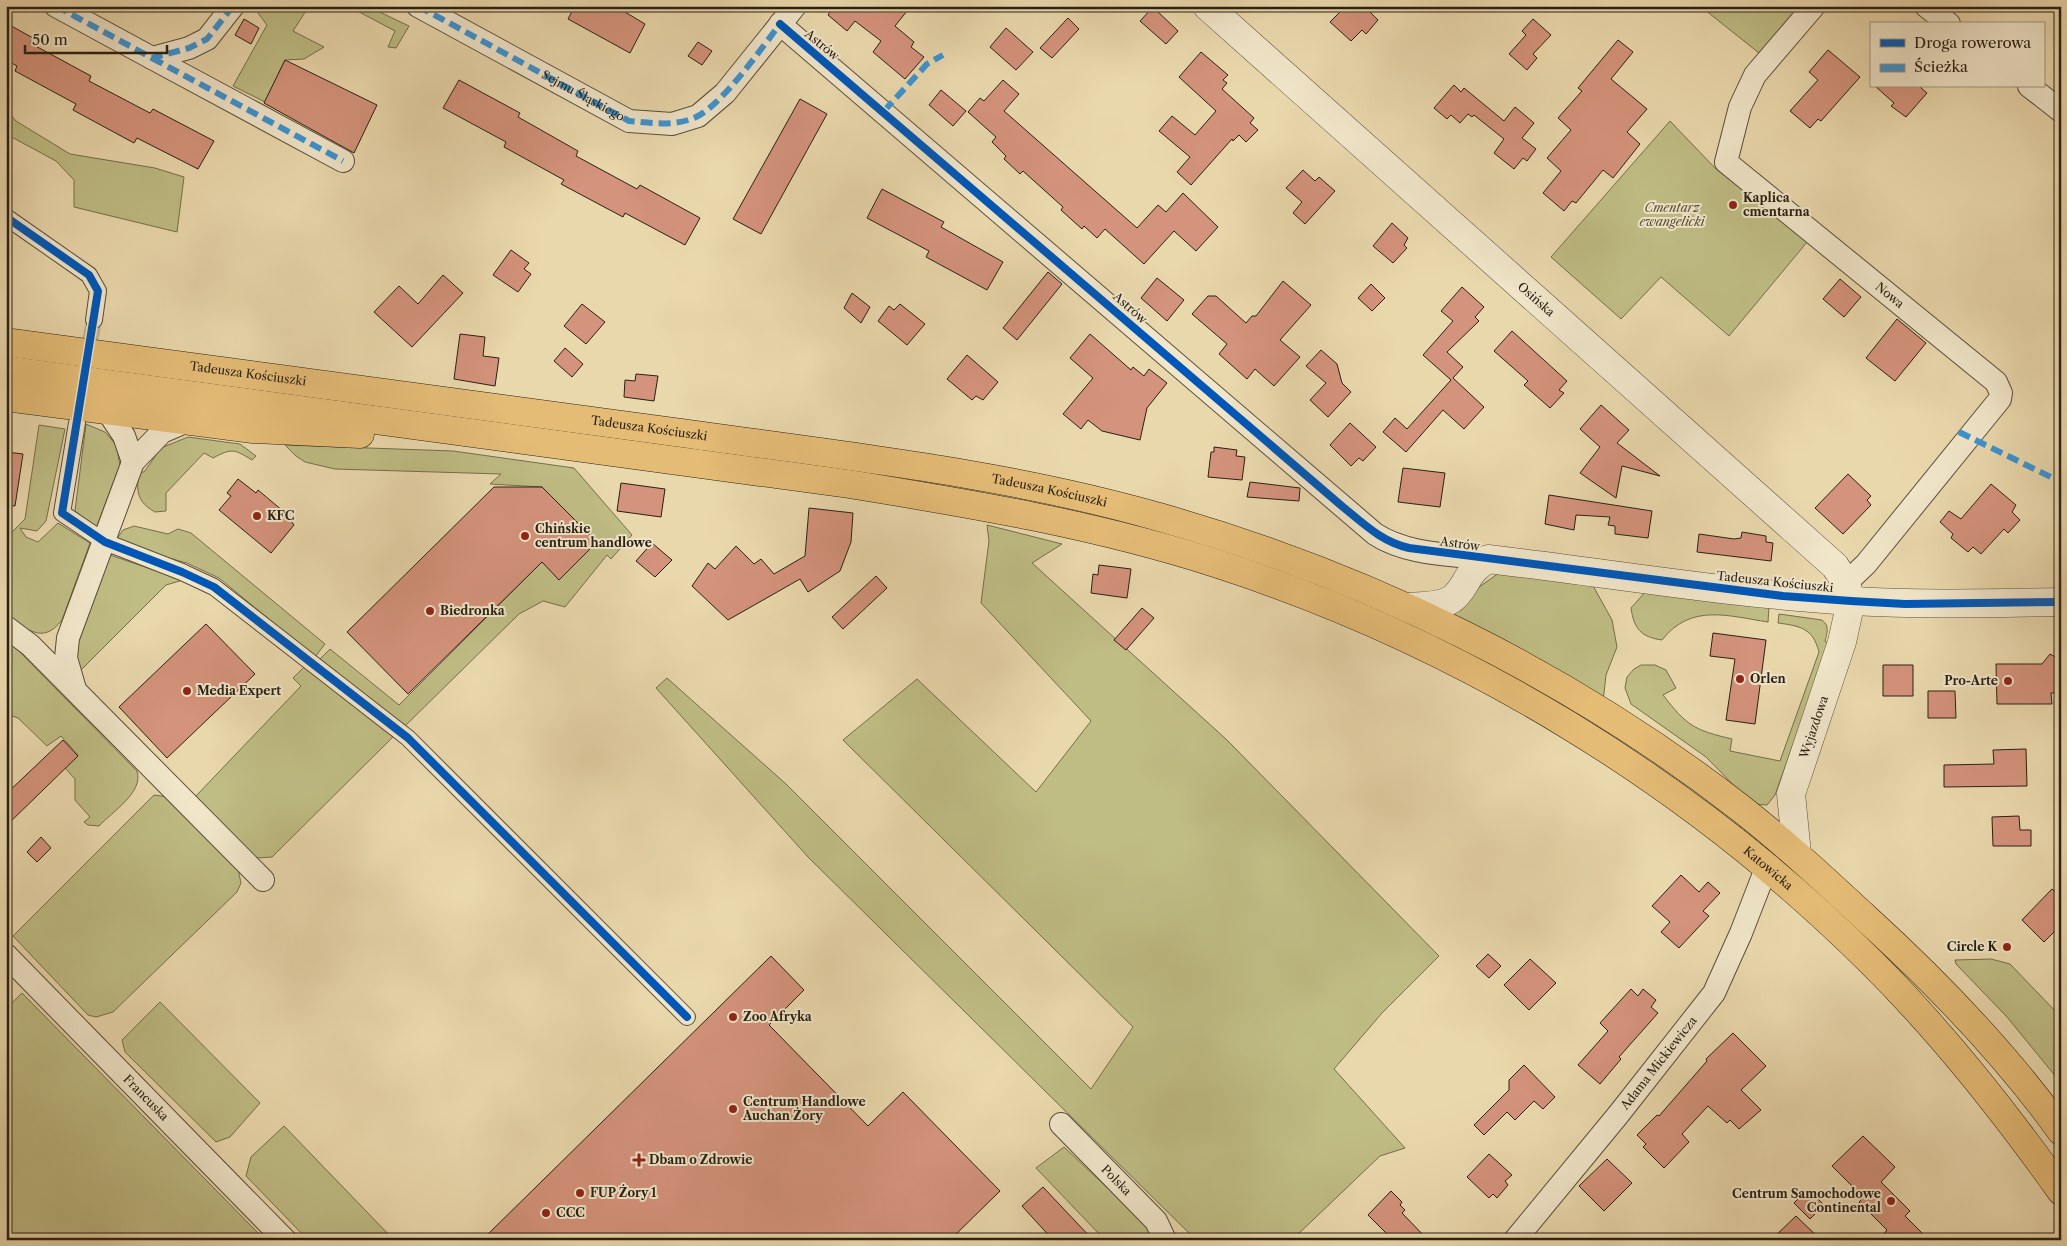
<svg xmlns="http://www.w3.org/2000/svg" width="2067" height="1246" font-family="'Libre Caslon Text',serif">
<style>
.green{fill:#bfbc84;stroke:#746e4c}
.building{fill:#d4937c;stroke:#292014}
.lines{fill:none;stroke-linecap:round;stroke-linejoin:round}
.pedestrian-tunnel{stroke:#c3b38e;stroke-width:16;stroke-dasharray:16 8;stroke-linecap:butt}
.pedestrian-casing{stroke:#594e3a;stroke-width:18}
.minor-casing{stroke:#594e3a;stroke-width:24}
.tertiary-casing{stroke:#594e3a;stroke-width:29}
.primary-casing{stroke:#292014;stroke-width:29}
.pedestrian{stroke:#f1e6ca;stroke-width:16}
.minor{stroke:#f1e6ca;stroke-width:22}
.tertiary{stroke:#f1e6ca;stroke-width:28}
.primary{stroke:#e5bc76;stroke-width:28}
.quiet{stroke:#3c94d3;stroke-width:6;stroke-dasharray:12 6;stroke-linecap:butt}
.cycleway-casing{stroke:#f1e6ca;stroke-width:11}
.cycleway{stroke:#0057b8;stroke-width:8}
.poi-dot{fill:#8f2418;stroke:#f1e6ca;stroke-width:2}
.labels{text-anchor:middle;stroke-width:4;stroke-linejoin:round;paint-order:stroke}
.street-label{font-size:12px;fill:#292014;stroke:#f1e6ca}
.poi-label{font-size:12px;font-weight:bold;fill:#292014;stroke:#f1e6ca;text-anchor:start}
.park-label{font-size:12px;font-style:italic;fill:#564f36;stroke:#f1e6ca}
</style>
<rect width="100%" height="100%" fill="#ead8ad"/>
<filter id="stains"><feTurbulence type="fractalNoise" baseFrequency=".004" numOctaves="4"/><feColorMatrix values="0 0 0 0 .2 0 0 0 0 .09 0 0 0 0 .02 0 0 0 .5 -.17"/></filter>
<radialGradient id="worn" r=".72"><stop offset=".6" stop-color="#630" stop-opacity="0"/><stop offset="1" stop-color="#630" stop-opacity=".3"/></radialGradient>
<path class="green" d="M253,6H309L293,31L324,47L304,59L285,60L265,102L233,86L267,25Z
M348,6H367L409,26L396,48L388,47L395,31Z
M1700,6H1801L1759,53Z
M6,109L16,121L70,154L155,168L184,177L177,232L74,207V180L56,161L6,134Z
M1670,121L1715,168L1808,241L1729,336L1661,277L1621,319L1551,257Z
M86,424L105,432L116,445L120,465L96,528L75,511Z
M39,425L65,429L46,521L37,531L20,528L26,537L38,542L58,523L90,543L62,620C42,646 27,628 6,615V538L25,519Z
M188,437L240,444L256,456L252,460C234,449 232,448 213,458L204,453L166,493V511L155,512C137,502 136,491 139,472H144L161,448Z
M285,445L453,451L574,468L632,535L611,559L607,555L565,607L543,601L519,614L404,727L319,660L330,649L399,705L542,562L559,579L595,542L542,487L490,484L501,474L335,469L305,462L296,456Z
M987,525L1062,544L1032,563L1227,740L1439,956L1382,1013L1334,1069L1405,1148L1380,1156L1292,1240H1196L808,857L656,688L667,678L786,784L1091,1089L1133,1027L843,740L917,679L1036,792L1091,721L981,603L989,541Z
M134,526L168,534L178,529L191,533L325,644L315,657L219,578L187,563L136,549L116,540L123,530Z
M110,555L183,580L166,585L80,671L73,657Z
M1499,573L1592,584L1612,620L1617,647L1606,675L1603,702L1442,613Z
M1647,590L1769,606L1768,622C1728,616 1691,603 1662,640C1641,637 1634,629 1631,608Z
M1779,614L1822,620C1830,626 1827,633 1825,641L1829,644L1775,795L1767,805L1752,804L1706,757L1631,704L1625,688L1627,677L1634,669L1641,665H1655L1666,670L1676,688L1663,695C1687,726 1694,730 1732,739L1730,751L1780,761L1819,652C1813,628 1800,626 1778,623Z
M6,638L137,771C144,792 112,812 99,826L88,825L84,822L90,817L75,800V779L65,768L78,755L61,736L47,746L18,718L6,714Z
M304,667L393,737L272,857L257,858L195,797L301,686L293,678Z
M154,795L168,797L238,869L241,883L237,892L113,1012L96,1017L88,1015L13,936Z
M1991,959L2010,964L2061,1017V1083L2007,1017L1956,964L1955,960Z
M22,993L265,1240H6V1009Z
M160,1002L260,1103L230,1137L216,1142L125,1052L122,1040Z
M284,1126L394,1240H308L246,1176L251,1157Z
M1064,1147L1148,1226L1153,1240H1098L1101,1236L1036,1168Z"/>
<path class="building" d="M575,6H615L645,24L630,53L568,19Z
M834,6H911L895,26L914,42L911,47L924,57L905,79L873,52L881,41L855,21L847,31L828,15Z
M1346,6H1364L1378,20L1366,34L1362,30L1351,41L1330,22Z
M1153,7L1178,31L1166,44L1140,21Z
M1068,18L1079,29L1052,58L1040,48Z
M244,19L259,28L251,44L235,35Z
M1533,19L1551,35L1533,54L1537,58L1527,70L1509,54L1526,35L1522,31Z
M6,23L33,38L30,43L91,76L89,81L150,113L153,109L214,141L198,169L137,138L134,143L73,110L76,104L15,71L17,66L6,60Z
M1006,28L1033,52L1016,70L990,47Z
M1618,40L1633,52L1611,79L1647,109L1627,132L1640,144L1613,178L1603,170L1576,203L1572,201L1564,211L1543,193L1561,171L1547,158L1571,130L1558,118L1582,91L1578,88Z
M698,42L712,51L702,65L688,56Z
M1828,50L1860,77L1821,121L1818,119L1810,128L1790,111L1818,80L1809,72Z
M1201,52L1228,75L1223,80L1227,83L1222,89L1254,118L1250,123L1258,130L1246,142L1239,135L1233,141L1232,139L1191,185L1177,172L1190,157L1159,131L1172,116L1195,135L1216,111L1179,77Z
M285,60L377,105L354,153L264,103Z
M459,80L520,113L518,117L578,151L576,156L637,189L640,185L700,218L685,245L625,213L623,217L561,184L564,180L504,147L506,142L443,108Z
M1003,80L1019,94L1004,111L1137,228L1158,205L1166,212L1183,193L1218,227L1196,251L1174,231L1144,264L1105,229L1097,238L1084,226L1082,229L1061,210L1063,207L1023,171L1020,174L1004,159L1006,156L992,142L996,137L968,112L980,98L984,101Z
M1454,85L1461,92L1464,88L1504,121L1515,107L1534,123L1522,138L1536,149L1527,161L1523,158L1514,169L1494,153L1504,139L1474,115L1472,117L1468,114L1460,123L1451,115L1447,119L1434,108Z
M1875,86H1919L1927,93L1906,117L1891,106L1894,103Z
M941,90L966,111L953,126L929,105Z
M800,99L827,114L761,234L733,219Z
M1303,170L1315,181L1319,177L1335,191L1305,224L1293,213L1302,202L1286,188Z
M882,189L944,222L941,227L1003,262L987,290L926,257L929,251L867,218Z
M1392,223L1408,238L1404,245L1407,248L1393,263L1373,246Z
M511,250L529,263L524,269L531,274L518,292L493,275Z
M1048,272L1062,284L1017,340L1003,328Z
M443,275L463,293L412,347L374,312L399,286L418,304Z
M1157,278L1184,300L1167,321L1141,298Z
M1840,279L1861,297L1844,317L1823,299Z
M1283,281L1311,305L1280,340L1300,357L1274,386L1255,369L1247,379L1219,354L1227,344L1192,314L1208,296H1216L1246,323L1252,316H1256Z
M1371,284L1385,298L1372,311L1358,298Z
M1462,287L1484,307L1475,317L1479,321L1447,352L1463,367L1453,378L1484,407L1464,429L1443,410L1406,452L1383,432L1395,418L1407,429L1451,380L1423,355L1453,321L1441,311Z
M852,293L870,307L861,323L844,308Z
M582,304L605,322L586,344L564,326Z
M900,304L925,324L907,345L878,321L889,306L894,310Z
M1897,319L1926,343L1895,381L1866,358Z
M1512,331L1567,381L1559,390L1564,393L1550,408L1524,385L1528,381L1494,351Z
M460,334L485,337L483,356L499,358L495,386L454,379Z
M1090,334L1131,370L1133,367L1144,376L1149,369L1167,383L1147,408L1140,440L1102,431L1088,420L1081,429L1063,414L1093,378L1070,358Z
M565,348L583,364L572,377L554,361Z
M1321,350L1337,364L1342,383L1351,392L1328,417L1310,400L1326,383L1306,366Z
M967,355L998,382L983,400L976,396L972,400L947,379Z
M636,374L658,376L654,401L624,397L625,380L635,381Z
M1601,405L1629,430L1617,443L1660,476L1622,466L1616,498L1580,473L1600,447L1580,429Z
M1350,423L1376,447L1363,461L1359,458L1351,466L1330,445Z
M1214,447L1237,450L1236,456L1245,457L1242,480L1208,477L1211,452H1214Z
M6,452L23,454L15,506L6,505Z
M1403,468L1445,473L1440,507L1398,502Z
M1848,474L1871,496L1867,500L1871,505L1843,534L1815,508Z
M238,479L256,493L258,490L283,511L294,525L271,553L219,510L231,496L227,493Z
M1250,482L1300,488L1299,501L1247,497Z
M621,483L665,489L661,517L617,511Z
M1991,484L2016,505L2012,512L2020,520L2008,533L2004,529L1981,554L1973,547L1968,552L1951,538L1953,534L1940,522L1949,511L1961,519Z
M494,487H542L597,542L559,580L542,562L408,694L347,632Z
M1549,495L1652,511L1648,538L1615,534V526L1608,525L1610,517L1576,515L1574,530L1545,524Z
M809,508L853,513L851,542L840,571L808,592L800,579L728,620L692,586L708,563L715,569L736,546L754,564L761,559L774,574L805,556Z
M1742,532L1766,536V542L1773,543L1771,561L1697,552L1699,534L1734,539L1741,538Z
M652,543L672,560L655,577L636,561Z
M1099,565L1131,569L1127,598L1091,593L1093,574L1098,575Z
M876,576L887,588L843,629L832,617Z
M1142,608L1154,618L1126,650L1114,640Z
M206,624L255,674L167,758L119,707Z
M1713,633L1766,640L1755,724L1726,720L1735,659L1710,656Z
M2050,654L2061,660V693H2051L2052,704H1997L1996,664H2042Z
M1883,665H1913V696H1883Z
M1928,691H1955L1956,718H1928Z
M63,740L78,756L6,826V794Z
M2026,749L2027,786L1944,787V765L1994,764L1993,750Z
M2019,816L2020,830H2031V846H1993L1992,817Z
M41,837L51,848L37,862L27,852Z
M1681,875L1699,892L1708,882L1720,893L1703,911L1709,916L1679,948L1661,932L1670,922L1652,906Z
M2052,889L2061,897V925L2044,942L2022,920Z
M1488,954L1501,966L1489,978L1476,966Z
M771,956L804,990L769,1025L868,1126L903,1092L1000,1191L950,1240H482Z
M1530,959L1556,983L1529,1010L1504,985Z
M1631,989L1638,996L1643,989L1656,1000L1651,1007L1658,1013L1619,1057L1621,1059L1600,1084L1578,1065L1608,1031L1600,1023Z
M1733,1033L1766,1066L1741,1090L1761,1110L1739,1129L1730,1120L1727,1123L1708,1106L1682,1134L1689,1142L1664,1168L1643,1147L1646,1144L1637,1135L1657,1115L1659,1116L1707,1061L1706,1059Z
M1524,1065L1555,1097L1543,1109L1534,1101L1515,1120L1507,1112L1484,1135L1474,1125L1509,1090V1080Z
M1863,1136L1895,1167L1881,1182L1910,1211L1905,1216L1929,1240H1879L1887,1230L1859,1202L1861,1200L1855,1189L1832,1166Z
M1489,1154L1512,1175L1505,1181L1508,1185L1497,1198L1493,1194L1489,1198L1467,1177Z
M1607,1159L1632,1183L1604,1211L1579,1186Z
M1043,1187L1093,1240H1053L1022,1206Z
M1808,1189L1824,1205L1810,1219L1794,1203Z
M1391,1191L1402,1202L1400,1205L1405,1210L1402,1213L1428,1240H1393L1368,1215Z
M1796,1216L1821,1240H1771Z"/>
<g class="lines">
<path class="pedestrian-tunnel" d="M82,389L94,320"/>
<g class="pedestrian-casing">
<path id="pedestrian" d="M6,217L89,275L98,291L94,320
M77,423L62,513L105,542L182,572L214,587L408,738L687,1017"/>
</g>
<g class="minor-casing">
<g id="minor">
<path d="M56,6L152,58L189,48L207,39L233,6"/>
<path d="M418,6L629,121L672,124L698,116L725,93L795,6"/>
<path id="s1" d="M1814,6L1755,75L1740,107L1726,162L1996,382L2001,393L2000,399L1866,564L1846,583"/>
<path d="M1926,6L1949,24"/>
<path d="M780,24L1375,534C1407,555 1451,554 1488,559"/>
<path d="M152,58L343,161"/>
<path d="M2029,86L2061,111"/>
<path d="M106,409L124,436L133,462"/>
<path d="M6,627L30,645L263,880"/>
<path d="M75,689L66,658L68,638L133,462L162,432L190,420"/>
<path id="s2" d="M6,955L285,1240"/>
<path id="s3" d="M1061,1124L1156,1221L1165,1240"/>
<path id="s4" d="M1515,1240L1618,1115L1714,993L1741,933L1767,866"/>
</g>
</g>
<g class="tertiary-casing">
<g id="tertiary">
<path id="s5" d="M1207,6L1835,566L1846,583L1851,601L1842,642L1791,794L1797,854"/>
<path d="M1406,607C1420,606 1440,607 1452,599C1467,588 1465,572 1488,559C1609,573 1731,594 1853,601C1922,605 1991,603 2061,602"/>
</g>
</g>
<g class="primary-casing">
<g id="primary">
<path id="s6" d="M6,342C229,371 452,401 675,432C837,455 1002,472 1159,517C1367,576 1568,674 1739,807C1784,842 1826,881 1868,920C1938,984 2005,1053 2061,1131"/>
<path id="s7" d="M6,370L849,484C973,504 1098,525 1218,564C1462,643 1689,781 1871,962C1941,1031 2004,1111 2061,1191"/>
<path d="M6,397L253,429L360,434"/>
</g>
</g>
<use href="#pedestrian" class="pedestrian"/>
<use href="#minor" class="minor"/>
<use href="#tertiary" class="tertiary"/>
<use href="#primary" class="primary"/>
<g class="quiet">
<path d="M56,6L152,58L189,48L207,39L233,6"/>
<path id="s8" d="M418,6L629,121C652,123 677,127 698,116C724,102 761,49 780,24"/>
<path d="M152,58L343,161"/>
<path d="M884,111L927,64L943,55"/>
<path d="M1959,432L2061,482"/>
</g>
<g class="cycleway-casing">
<path id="cycleway" d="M780,24L1343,507C1364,524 1382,542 1409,548L1783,596L1851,601L1905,604L2061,602
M6,217L89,275L98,291L62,513L105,542L182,572L214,587L408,738L687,1017"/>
</g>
<use href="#cycleway" class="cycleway"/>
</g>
<g class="poi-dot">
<circle cx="1733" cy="205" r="5"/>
<circle cx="257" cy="516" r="5"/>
<circle cx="525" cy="536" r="5"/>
<circle cx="430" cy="611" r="5"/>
<circle cx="1740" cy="679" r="5"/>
<circle cx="2008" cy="681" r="5"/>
<circle cx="187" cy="691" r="5"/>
<circle cx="2007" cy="947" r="5"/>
<circle cx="733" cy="1017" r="5"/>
<circle cx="733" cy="1109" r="5"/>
<path d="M636.5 1152.5h5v5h5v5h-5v5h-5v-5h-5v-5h5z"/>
<circle cx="580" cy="1193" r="5"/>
<circle cx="1891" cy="1201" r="5"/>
<circle cx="546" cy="1213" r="5"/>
</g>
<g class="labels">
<g class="street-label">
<text transform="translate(822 45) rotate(40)" y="4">Astrów</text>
<text dy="4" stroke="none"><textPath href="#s8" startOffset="188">Sejmu Śląskiego</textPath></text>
<text dy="4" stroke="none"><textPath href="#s1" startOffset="394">Nowa</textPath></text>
<text dy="4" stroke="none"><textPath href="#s5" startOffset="441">Osińska</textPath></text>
<text transform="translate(1130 308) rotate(41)" y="4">Astrów</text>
<text dy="4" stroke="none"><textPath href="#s6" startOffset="244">Tadeusza Kościuszki</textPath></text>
<text dy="4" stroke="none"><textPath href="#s6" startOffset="649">Tadeusza Kościuszki</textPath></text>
<text dy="4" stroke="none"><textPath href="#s6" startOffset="1054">Tadeusza Kościuszki</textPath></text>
<text transform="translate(1460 544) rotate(8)" y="4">Astrów</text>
<text transform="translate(1775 582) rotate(6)" y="4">Tadeusza Kościuszki</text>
<text transform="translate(1814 727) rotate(-71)" y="4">Wyjazdowa</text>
<text dy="4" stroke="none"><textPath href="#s7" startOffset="1861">Katowicka</textPath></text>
<text dy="4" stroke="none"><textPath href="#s4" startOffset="228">Adama Mickiewicza</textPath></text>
<text dy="4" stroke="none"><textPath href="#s2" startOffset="200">Francuska</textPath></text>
<text dy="4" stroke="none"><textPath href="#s3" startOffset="79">Polska</textPath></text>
</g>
<g class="poi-label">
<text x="1743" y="202">Kaplica<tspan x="1743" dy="14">cmentarna</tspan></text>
<text x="267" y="520">KFC</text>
<text x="535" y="533">Chińskie<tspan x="535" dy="14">centrum handlowe</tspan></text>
<text x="440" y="615">Biedronka</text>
<text x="1750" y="683">Orlen</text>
<text x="1998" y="685" text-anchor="end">Pro-Arte</text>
<text x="197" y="695">Media Expert</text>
<text x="1997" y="951" text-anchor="end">Circle K</text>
<text x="743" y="1021">Zoo Afryka</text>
<text x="743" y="1106">Centrum Handlowe<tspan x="743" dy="14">Auchan Żory</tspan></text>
<text x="649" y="1164">Dbam o Zdrowie</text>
<text x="590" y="1197">FUP Żory 1</text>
<text x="1881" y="1198" text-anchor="end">Centrum Samochodowe<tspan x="1881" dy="14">Continental</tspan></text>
<text x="556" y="1217">CCC</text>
</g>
<g class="park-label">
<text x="1672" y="212">Cmentarz<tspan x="1672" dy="14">ewangelicki</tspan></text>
</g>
</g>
<rect width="2067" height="1246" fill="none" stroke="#ead8ad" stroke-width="25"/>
<rect x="8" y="8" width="2052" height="1231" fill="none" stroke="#292014" stroke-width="2.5"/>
<rect x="12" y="12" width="2042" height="1221" fill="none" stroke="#292014"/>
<rect x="1870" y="22" width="175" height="65" fill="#f1e6ca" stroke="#a19781"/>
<rect x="1880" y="39" width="25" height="8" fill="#0057b8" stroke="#a19781"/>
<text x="1914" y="48" font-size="15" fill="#292014">Droga rowerowa</text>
<rect x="1880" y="64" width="25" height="8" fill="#3c94d3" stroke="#a19781"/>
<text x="1914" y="72" font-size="15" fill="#292014">Ścieżka</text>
<path d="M25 45v8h142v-8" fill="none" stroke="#292014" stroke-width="2.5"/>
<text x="32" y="45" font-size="15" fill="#292014" stroke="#f1e6ca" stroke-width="4" paint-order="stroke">50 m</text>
<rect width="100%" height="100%" filter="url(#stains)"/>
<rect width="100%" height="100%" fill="url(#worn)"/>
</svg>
